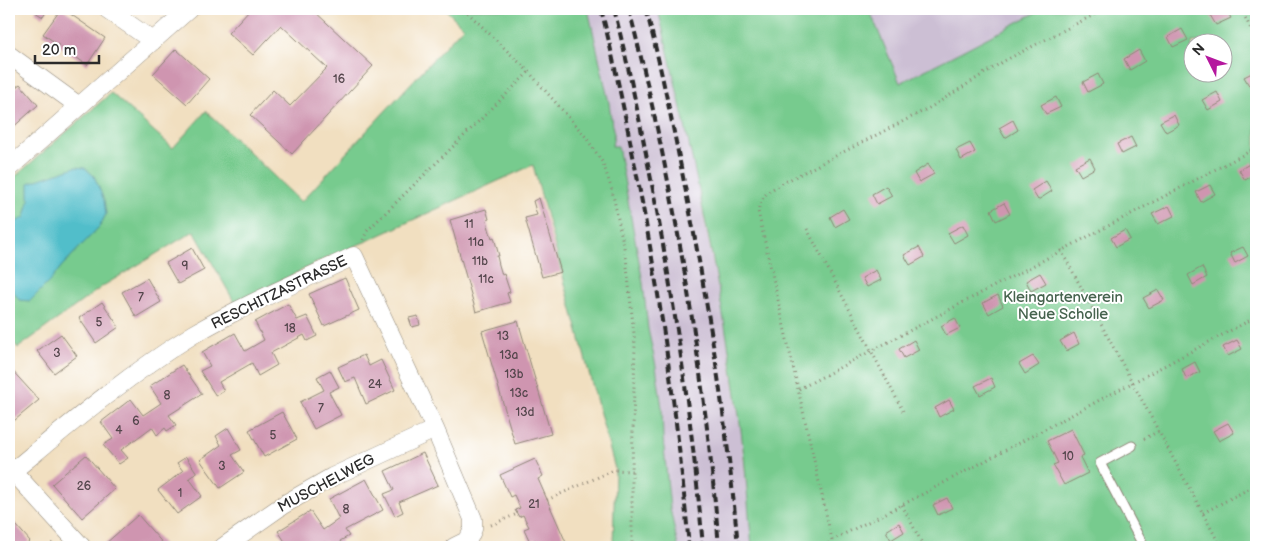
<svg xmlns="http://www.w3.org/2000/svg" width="1265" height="556" font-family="'Balsamiq Sans',sans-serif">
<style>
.industrial{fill:#ccbfd4}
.green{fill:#77cb8e;stroke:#517b5c;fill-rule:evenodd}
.water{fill:#51beca;stroke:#3e747a}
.building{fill:#cf95b0}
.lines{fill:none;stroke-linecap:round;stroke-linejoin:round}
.lane-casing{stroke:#8e8576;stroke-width:11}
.street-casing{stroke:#8e8576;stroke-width:19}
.path{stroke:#8e8576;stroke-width:3;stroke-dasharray:1 4;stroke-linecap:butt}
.lane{stroke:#fff;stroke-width:9}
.street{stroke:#fff;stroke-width:18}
.rail{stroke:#2b2b2b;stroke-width:4;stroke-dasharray:8 4;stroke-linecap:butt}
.labels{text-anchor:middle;stroke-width:4;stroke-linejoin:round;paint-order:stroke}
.number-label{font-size:12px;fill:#54464c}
.street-label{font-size:15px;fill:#2b2b2b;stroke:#fff}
.park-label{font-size:15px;fill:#46634e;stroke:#fff}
</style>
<rect width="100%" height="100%" fill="#fff"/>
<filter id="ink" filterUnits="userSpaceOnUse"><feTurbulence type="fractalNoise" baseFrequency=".02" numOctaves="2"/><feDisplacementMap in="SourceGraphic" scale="10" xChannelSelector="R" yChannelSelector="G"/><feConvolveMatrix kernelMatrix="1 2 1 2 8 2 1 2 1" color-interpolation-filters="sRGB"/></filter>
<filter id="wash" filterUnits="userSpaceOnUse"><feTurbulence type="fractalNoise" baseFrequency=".0096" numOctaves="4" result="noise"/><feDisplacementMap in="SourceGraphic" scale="20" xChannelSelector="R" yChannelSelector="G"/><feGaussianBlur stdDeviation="1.12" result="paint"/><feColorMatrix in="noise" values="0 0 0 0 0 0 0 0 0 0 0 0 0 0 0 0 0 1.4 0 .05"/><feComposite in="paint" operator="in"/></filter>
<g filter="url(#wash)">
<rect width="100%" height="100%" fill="#f1dfc0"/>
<path class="industrial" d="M588,9H658L683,113L723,314L741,432L752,547H640L648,329L643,283L618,147L612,146L614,134L612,125L609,103Z
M869,9H1043L900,83Z"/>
<path class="green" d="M445,9H588L609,103L612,125L614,134L612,146H618L643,283L648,329L656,366L662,408L663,438L670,508L678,547H613L615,469L533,165L367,241L335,254L235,303L194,231L103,286L18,348L9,337V182L111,93L173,148L206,111L301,202L463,27Z
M658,9H869L900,83L1043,9H1256V547H752C748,508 746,469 741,430C722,288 691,148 658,9ZM1192,42H1222V72H1192Z"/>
<path class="water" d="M75,167L85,168L94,176L104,200L106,214L100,226L61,267L51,280L30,301L19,300L9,284V222L14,223L25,217L29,201V183Z"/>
<g id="blocks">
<path class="building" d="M37,9H48L43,17L35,12Z
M61,9H63L105,38L87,65L43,34Z
M250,9H312L373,66L292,154L250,115L273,90L290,106L327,68L281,25L253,55L228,33Z
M1222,9H1226L1231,18L1216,25L1210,15Z
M1182,29L1188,40L1173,47L1168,37Z
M176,49L209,79L187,104L153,74Z
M1139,50L1145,61L1130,70L1124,59Z
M1256,71V84L1250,87L1244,77Z
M1098,74L1103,84L1088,92L1083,82Z
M20,84L38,105L10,130L9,129V90L12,87H16Z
M1217,92L1222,102L1208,110L1202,100Z
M1056,97L1061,107L1046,114L1041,105Z
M1174,115L1179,125L1166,132L1160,122Z
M1013,120L1018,130L1005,138L999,128Z
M1131,137L1136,147L1122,154L1117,144Z
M970,143L975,152L961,160L956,150Z
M1090,158L1095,168L1081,176L1075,166Z
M1253,162L1256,168V174L1245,180L1239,170Z
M928,164L934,174L919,182L914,173Z
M1046,181L1052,191L1038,200L1032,190Z
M1210,185L1215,194L1201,202L1196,192Z
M886,186L892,196L877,204L872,194Z
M539,198L561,272L542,277L525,218L537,215L533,201Z
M1004,203L1010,214L996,221L991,210Z
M1169,206L1174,216L1158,224L1152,214Z
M486,209L489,219L487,220L489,229L492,238L494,237L499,256H497L499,265L502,275L504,274L510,292L507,293L510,302L476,312L450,220Z
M843,209L849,219L835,227L830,217Z
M963,225L968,235L954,243L948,233Z
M1125,230L1130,239L1116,247L1111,238Z
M919,247L924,257L910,265L904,255Z
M1243,247L1248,256L1235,263L1230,253Z
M192,248L204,270L178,284L166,263Z
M1202,267L1207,277L1193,285L1188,275Z
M876,270L881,280L867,287L862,278Z
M1040,273L1046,283L1031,291L1026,281Z
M147,278L161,302L136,317L122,292Z
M345,278L359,310L324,326L309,294Z
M1158,290L1164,300L1149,308L1143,298Z
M998,295L1003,306L989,314L983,303Z
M102,302L119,327L96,343L79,318Z
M288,304L297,320L307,316L317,336L307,341L304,335L271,353L277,365L258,376L252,363L219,382L224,391L216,396L200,371L210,366L202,352L235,333L245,351L264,340L255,322Z
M418,316L420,325L412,327L409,318Z
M955,318L960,328L946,335L941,326Z
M518,321L551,434L515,444L482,331Z
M1074,333L1079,344L1066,351L1060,341Z
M61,334L77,356L54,373L37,351Z
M914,340L919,350L904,358L899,349Z
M1237,340L1242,349L1228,356L1223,347Z
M364,355L369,366L381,360L395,390L366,404L355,378L345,382L338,367Z
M1033,356L1039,365L1025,374L1019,364Z
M1195,362L1200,372L1186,378L1182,369Z
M182,365L202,394L169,415L176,425L167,431L165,428L157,435L152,427L121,450L128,458L119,464L103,445L113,439L101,422L131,399L143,415L161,403L150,386Z
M9,367L39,400L9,425Z
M330,370L339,387L329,392L341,415L314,429L300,402L324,390L317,377Z
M991,378L995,387L980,395L975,386Z
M949,400L954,409L939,417L935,408Z
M282,412L297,439L264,457L249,430Z
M1228,423L1234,433L1219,441L1213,431Z
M228,428L241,450L232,455L244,472L220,488L200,460L221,445L216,436Z
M1071,429L1084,455L1080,457L1088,473L1064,485L1053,465L1058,463L1047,441Z
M423,453L438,485L399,502L403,512L395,516L384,494L394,490L385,471Z
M86,455L115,489L82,518L52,484Z
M186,457L197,473L189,478L202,496L177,514L158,490L183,471L177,463Z
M535,459L543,476L538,479L568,547H538L535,540L530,542L524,529L529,527L523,515L519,517L515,510L520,508L514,495L510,497L500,475Z
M366,479L383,510L345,530L349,536L340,541L342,544L336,547H328L325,542L317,547H279L286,543L278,531L310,511L323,530L339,519L329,499Z
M947,498L952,508L938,515L933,505Z
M138,515L166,547H108L105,544Z
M9,517L30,541L26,545L28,547H9Z
M899,523L904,532L891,540L886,531Z"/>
</g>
</g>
<g filter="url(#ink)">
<use href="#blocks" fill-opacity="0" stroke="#8e8576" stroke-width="1"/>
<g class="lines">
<g class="lane-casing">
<path id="lane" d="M1132,446L1100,463L1144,547"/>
</g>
<g class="street-casing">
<path id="street" d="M107,9L153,41
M9,55L79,106
M9,168L189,9
M9,467L82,547
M13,471C71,423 129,374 194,334C245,304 301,281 354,256L435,429L473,519V529L468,540L454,547
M223,547L283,505L332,477L435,429"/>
</g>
<path class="path" d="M464,9L529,72L585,136L603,163L612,190L626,257L635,344L632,471V547
M1241,9L1256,39
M807,229L903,411
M363,240L367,231L529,72
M1061,250L1221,547
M799,389L1256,148
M1144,439L1159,431
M547,500L614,470L632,471
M902,505L924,547
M1203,513L1256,485
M491,525L517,514
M832,540L902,505L1256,317
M48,547L54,542
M825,547L832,540L758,211C762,195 767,192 781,184L931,107L1004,61L1105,9"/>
<use href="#lane" class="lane"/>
<use href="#street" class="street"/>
<path class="rail" d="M601,9C615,64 626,120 637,176C661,299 678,422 689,547
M614,9C627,60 638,112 648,164C673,291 692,419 703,547
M629,9C674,185 704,366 719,547
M646,9C660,63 671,117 682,172C707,296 727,421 738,547"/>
</g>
</g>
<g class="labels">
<g class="number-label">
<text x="339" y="83">16</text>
<text x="469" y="228">11</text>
<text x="476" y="246">11a</text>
<text x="480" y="265">11b</text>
<text x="185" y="270">9</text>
<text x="486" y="283">11c</text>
<text x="141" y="301">7</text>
<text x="99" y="326">5</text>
<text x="290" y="332">18</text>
<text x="503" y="340">13</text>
<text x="57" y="357">3</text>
<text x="509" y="359">13a</text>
<text x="514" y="378">13b</text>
<text x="375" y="388">24</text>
<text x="519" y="397">13c</text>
<text x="167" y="399">8</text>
<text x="321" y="412">7</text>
<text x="525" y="416">13d</text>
<text x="136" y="425">6</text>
<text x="119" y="434">4</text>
<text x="273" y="439">5</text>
<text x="1068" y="460">10</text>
<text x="222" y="470">3</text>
<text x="84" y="490">26</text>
<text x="180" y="497">1</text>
<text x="534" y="508">21</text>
<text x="346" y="513">8</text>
</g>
<g class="street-label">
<text transform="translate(279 292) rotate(-26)" y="5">RESCHITZASTRASSE</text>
<text transform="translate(326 483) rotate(-28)" y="5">MUSCHELWEG</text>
</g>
<g class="park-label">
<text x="1063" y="302">Kleingartenverein<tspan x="1063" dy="17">Neue Scholle</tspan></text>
</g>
</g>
<rect width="1265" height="556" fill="none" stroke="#fff" stroke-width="30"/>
<g transform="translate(1208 58) rotate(312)"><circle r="24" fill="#ffffff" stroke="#aaaaaa"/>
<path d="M0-4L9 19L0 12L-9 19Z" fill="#b5179e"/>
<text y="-8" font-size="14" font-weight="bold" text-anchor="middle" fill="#2b2b2b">N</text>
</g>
<path d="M35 55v8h64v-8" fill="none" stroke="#2b2b2b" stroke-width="2.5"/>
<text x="42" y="55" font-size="15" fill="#2b2b2b" stroke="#ffffff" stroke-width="4" paint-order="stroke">20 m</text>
</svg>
